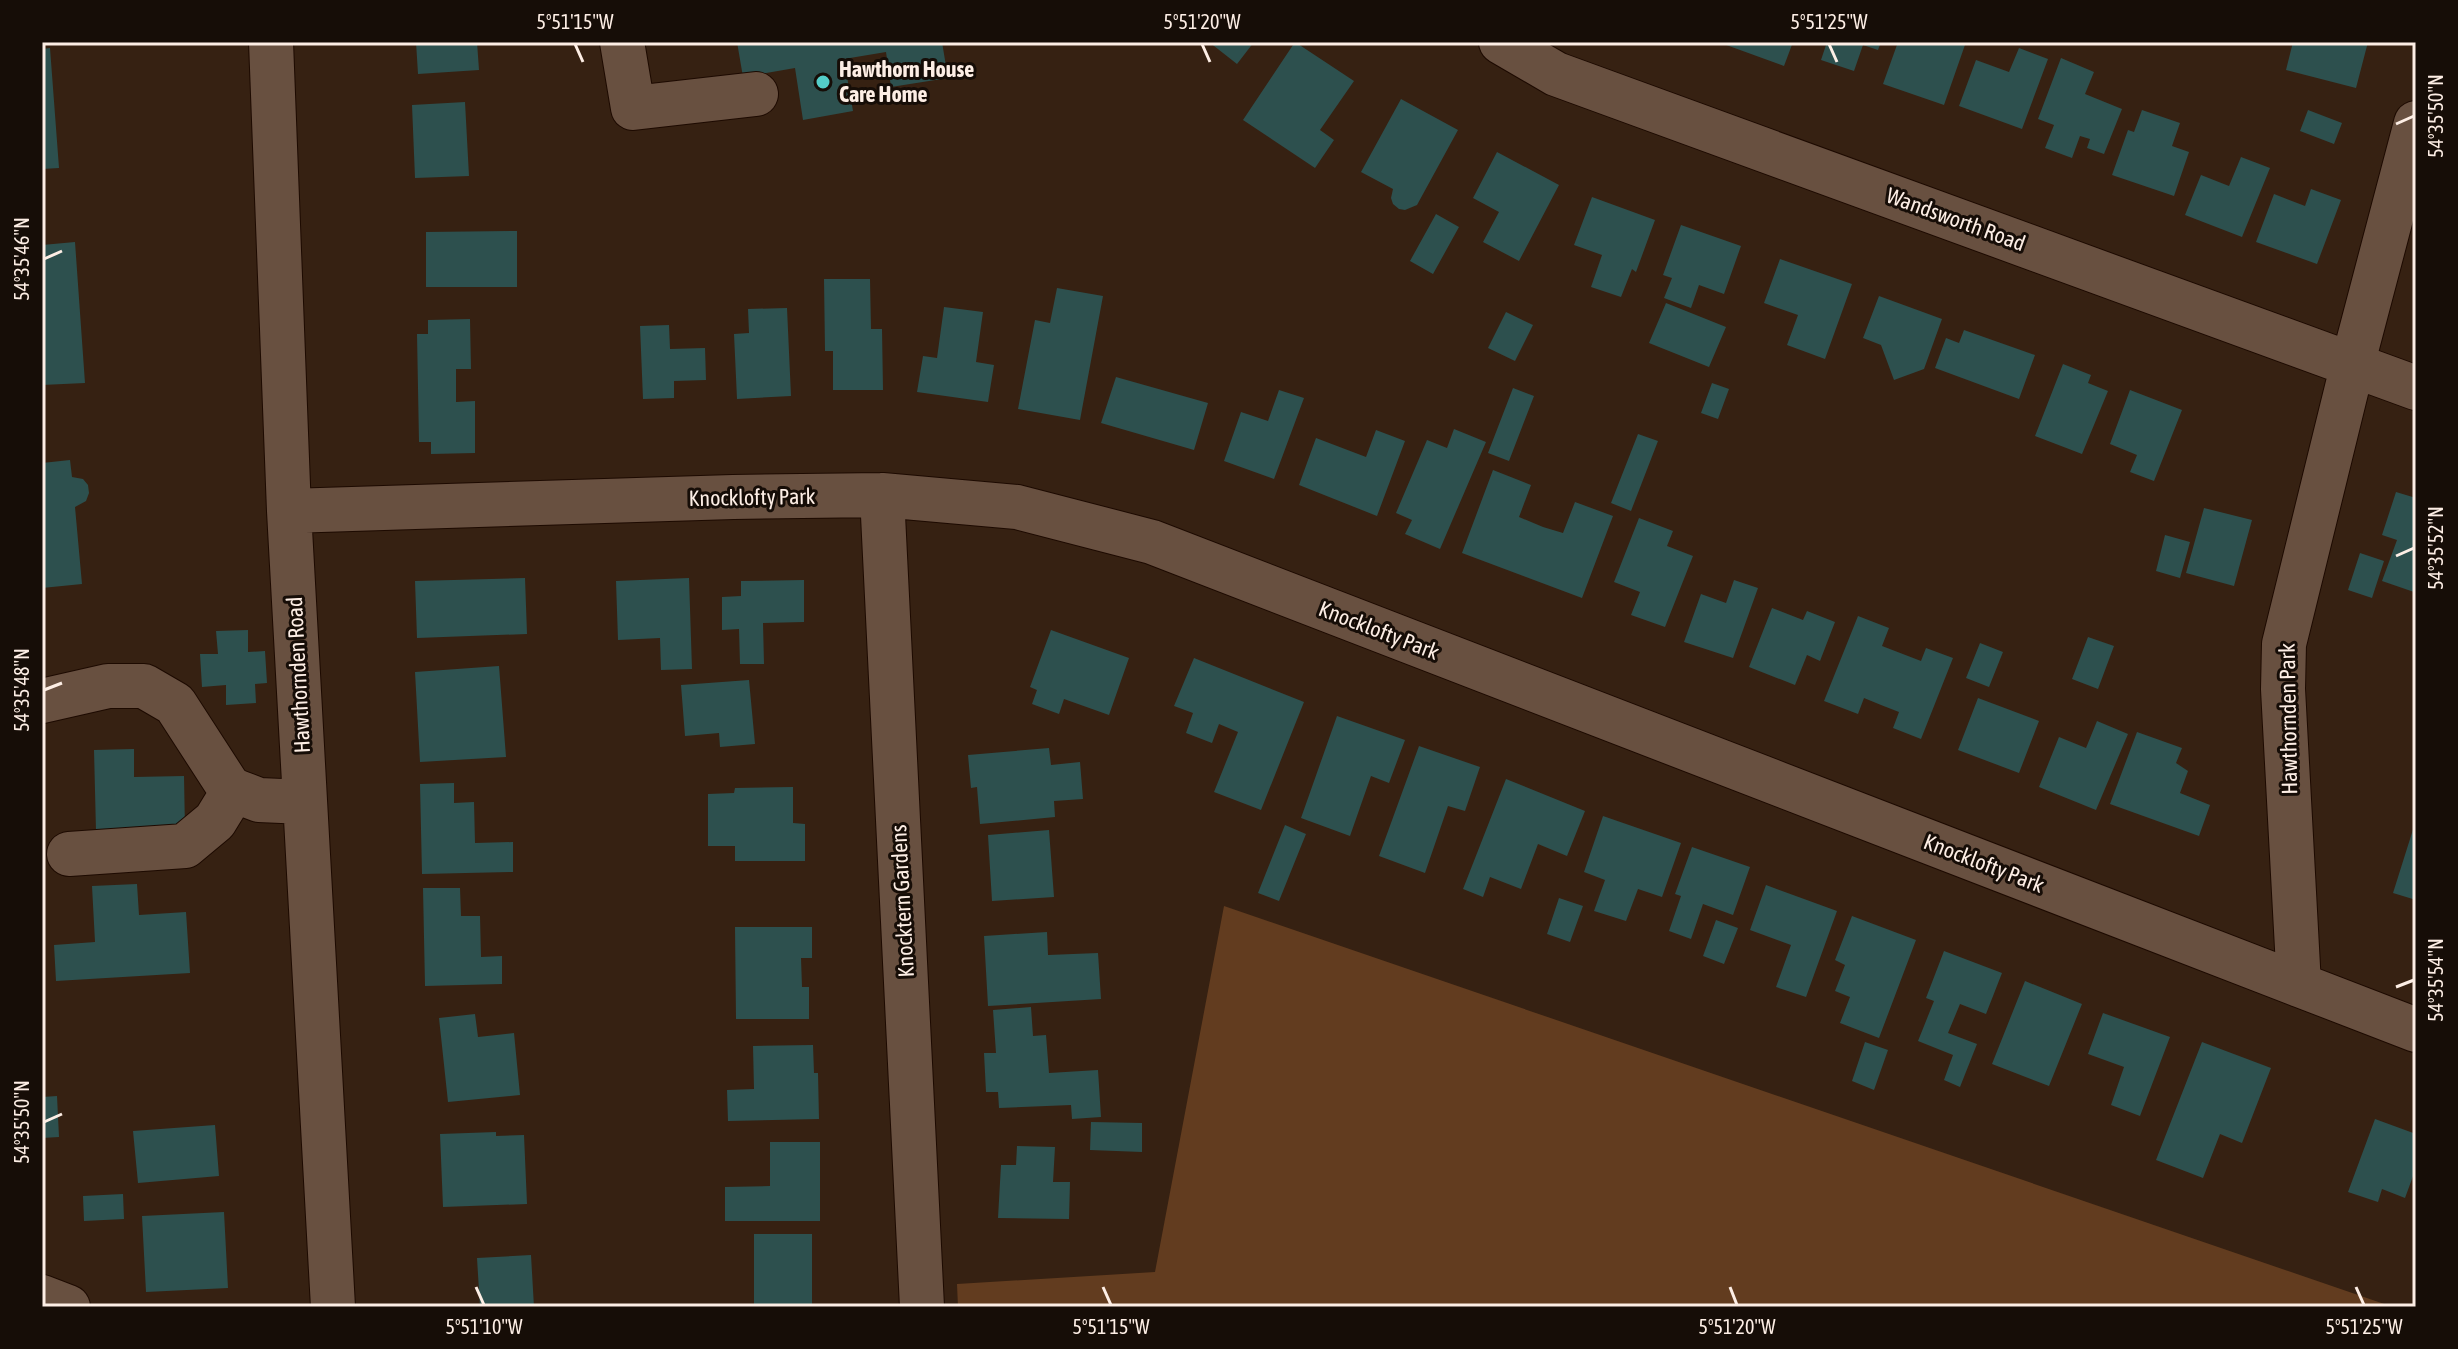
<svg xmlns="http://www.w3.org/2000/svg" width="2458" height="1349" font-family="'Asap Condensed',sans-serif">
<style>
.green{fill:#623c1f}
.building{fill:#2d504e}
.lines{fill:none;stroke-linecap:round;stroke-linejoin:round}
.minor-casing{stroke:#1d0a00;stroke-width:46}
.minor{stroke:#685040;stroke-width:44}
.ticks{fill:none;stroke:#fdeee5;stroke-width:3}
.poi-dot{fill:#54cdc8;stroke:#160d07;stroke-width:3}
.labels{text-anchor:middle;stroke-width:6;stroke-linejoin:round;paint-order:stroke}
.poi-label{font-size:22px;font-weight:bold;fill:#fdeee5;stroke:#160d07;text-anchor:start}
.street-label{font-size:22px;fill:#fdeee5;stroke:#160d07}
.neatline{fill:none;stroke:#fdeee5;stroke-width:3}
.ticks-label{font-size:20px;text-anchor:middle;fill:#fdeee5}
</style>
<rect width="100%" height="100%" fill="#362112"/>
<path class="green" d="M1224,906L2393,1307H958L957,1284L1155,1272Z"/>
<path class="building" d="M416,42H477L479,70L418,74Z
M737,42H942L948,78L891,87L886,52L844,59L853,111L803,120L795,68L743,77Z
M1209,42H1254L1237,64Z
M1295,42L1354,81L1320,130L1334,140L1315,168L1243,120Z
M1718,42H1793L1784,66Z
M1827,42H1881L1878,50L1863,45L1854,71L1821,60Z
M1898,42H1966L1944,105L1883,84Z
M2293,42H2368L2356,88L2286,70Z
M50,48L59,168L42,169V49Z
M2019,48L2048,59L2022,129L1959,106L1976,60L2009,72Z
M2061,58L2094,72L2085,94L2122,109L2104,154L2087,148L2090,139L2080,136L2072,158L2045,148L2054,125L2038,119Z
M1401,99L1458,130L1417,205L1405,210L1399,209L1393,204L1391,198L1393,189L1361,172Z
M465,102L469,176L415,178L412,105Z
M2142,110L2180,123L2172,146L2189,152L2174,196L2112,175L2128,130L2134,132Z
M2308,110L2342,123L2334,144L2300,131Z
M1497,152L1559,185L1519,261L1483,242L1499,212L1473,198Z
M2241,157L2270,168L2242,237L2185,215L2201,175L2229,186Z
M2311,189L2341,200L2317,264L2256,242L2274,194L2305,206Z
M1592,197L1655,220L1636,272L1632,269L1621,297L1591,287L1602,255L1574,245Z
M1436,214L1459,227L1433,274L1410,261Z
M1681,225L1741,246L1724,294L1699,285L1691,308L1664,298L1672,278L1663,275Z
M517,231V287H426V232Z
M75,242L85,383L42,385V245Z
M1780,259L1852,284L1825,359L1787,345L1798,315L1764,303Z
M824,279H870L871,329H882L883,390H833V351H825Z
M1057,288L1103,296L1080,420L1018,409L1035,320L1050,323Z
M1879,296L1942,319L1924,369L1894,380L1881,345L1863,338Z
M1666,303L1726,327L1709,367L1649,343Z
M944,307L983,312L976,362L994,365L988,402L917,392L923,356L937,358Z
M787,308L791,396L737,399L734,334L749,333L748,309Z
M1506,312L1533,325L1515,361L1488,348Z
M470,319L471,369H456V402L475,401V453L431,454V442H419L417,334H428V320Z
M669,325L670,349L705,348L706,380L674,381V398L643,399L640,326Z
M1964,330L2035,355L2019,399L1935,368L1946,338L1959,343Z
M2063,364L2091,375L2088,383L2108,391L2082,454L2035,436Z
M1116,377L1208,403L1194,450L1101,423Z
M1712,383L1729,389L1718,419L1701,413Z
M1513,388L1534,396L1509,461L1488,453Z
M1279,390L1304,398L1274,479L1224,461L1241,412L1268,421Z
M2130,390L2182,410L2154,481L2130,472L2137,455L2110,444Z
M1454,429L1486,442L1440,549L1405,534L1412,520L1396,513L1427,440L1447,448Z
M1376,430L1405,441L1377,516L1299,485L1316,438L1366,457Z
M1638,434L1658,441L1631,511L1611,503Z
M70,460L72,477L83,479L88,485L89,493L86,501L75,507L82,584L42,588V463Z
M1493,470L1531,485L1519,517L1543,527L1563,533L1575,502L1613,516L1582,598L1462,553Z
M2396,492L2416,498V585L2414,592L2382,581L2397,540L2382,535Z
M2204,508L2252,520L2234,586L2186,573Z
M1639,518L1673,531L1667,546L1693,556L1665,627L1631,615L1640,592L1614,582Z
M2165,535L2190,542L2180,578L2156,571Z
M2360,553L2384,561L2372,598L2348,590Z
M525,578L527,634L417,638L415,581Z
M689,578L692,669L661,670L660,638L618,640L616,581Z
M804,580V622L763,623L764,664H740L739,629L722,630V597L741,596V581Z
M1734,580L1758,588L1733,658L1684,642L1701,594L1726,603Z
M1772,608L1803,620L1807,611L1835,622L1820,661L1807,655L1795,685L1749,667Z
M1858,616L1889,628L1882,646L1921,661L1926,648L1953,658L1921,739L1893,728L1899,712L1881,705L1864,698L1858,714L1824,701Z
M248,630V652L265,651L267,683L255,684L256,703L226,705V685L202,687L200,654H218L216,631Z
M1051,630L1129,658L1109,715L1064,699L1059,714L1032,704L1037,690L1030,687Z
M2088,637L2114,646L2098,689L2072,679Z
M1980,643L2003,652L1989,687L1966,678Z
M1194,658L1304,702L1261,810L1214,792L1238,732L1219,724L1212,743L1186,733L1193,713L1174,706Z
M499,666L506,757L420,762L415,672Z
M749,680L755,744L720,747L719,733L685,736L681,685Z
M1978,698L2039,721L2019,773L1958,750Z
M1337,716L1405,740L1389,783L1371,776L1350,836L1301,818Z
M2097,721L2128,734L2096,810L2039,787L2059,737L2086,748Z
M2137,732L2182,748L2176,763L2188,771L2180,793L2210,805L2199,836L2110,804Z
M1419,746L1480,767L1465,811L1448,806L1425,873L1379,856Z
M1049,748L1051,765L1080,762L1083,799L1054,801L1055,817L980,824L977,787L971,788L968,755Z
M134,749V777L184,776L185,830L96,831L94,750Z
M1506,779L1585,811L1567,856L1538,844L1521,889L1490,877L1483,897L1463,889Z
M454,783V803L474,802L475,843L513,842V872L422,874L420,784Z
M793,787V823L805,824V861H735V846H708V794L734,793L735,788Z
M1603,816L1681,843L1662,897L1638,889L1626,921L1594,911L1605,880L1584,872Z
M2416,820V900L2393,893Z
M1285,825L1306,834L1279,901L1258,893Z
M1049,830L1054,897L992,901L988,835Z
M1692,847L1750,867L1733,915L1703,904L1691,939L1669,931L1681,896L1675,894Z
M137,884L139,915L186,912L190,973L56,981L54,945L95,942L92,886Z
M1766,885L1837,911L1806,997L1776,987L1791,945L1750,930Z
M423,888H460L461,916H480L481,957L502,956V984L425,986Z
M1559,898L1583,906L1570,942L1547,934Z
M1852,916L1916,940L1879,1038L1840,1023L1850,997L1835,991L1845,965L1835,960Z
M1716,920L1738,928L1724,964L1703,956Z
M735,927H812V958H801L802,987H809V1019H736Z
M1047,932L1048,955L1098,953L1101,999L988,1006L984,936Z
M1944,951L2002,973L1986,1014L1960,1004L1948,1033L1977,1044L1960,1087L1944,1080L1953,1055L1918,1041L1934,1001L1926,998Z
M2025,981L2082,1004L2049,1086L1992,1064Z
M1031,1007L1033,1036L1046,1035L1049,1073L1098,1070L1101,1117L1072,1119L1071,1105L999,1108L998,1092H986L984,1053H996L993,1010Z
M2103,1013L2170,1037L2140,1116L2111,1105L2124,1067L2088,1054Z
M475,1014L478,1037L514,1033L520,1095L448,1102L439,1018Z
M1865,1042L1888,1050L1874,1090L1852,1081Z
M2202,1042L2271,1068L2242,1143L2220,1134L2203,1178L2156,1160Z
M813,1045L814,1073H818L819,1119L728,1121L727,1090L754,1089L753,1046Z
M57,1096L59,1137L42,1138V1097Z
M2375,1119L2416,1134V1168L2405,1198L2382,1189L2378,1202L2348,1192Z
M1091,1122L1142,1123V1152L1090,1150Z
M215,1125L219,1176L138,1183L133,1131Z
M496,1132V1136L524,1135L527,1204L443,1207L440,1134Z
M770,1142H820V1221H725V1187L770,1186Z
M1017,1146L1055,1147L1053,1182H1070L1069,1219L998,1218L1001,1165H1016Z
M123,1194L124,1219L84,1221L83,1196Z
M224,1212L228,1288L146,1292L142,1216Z
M754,1234H812V1307H754Z
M531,1255L534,1307H480L477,1258Z"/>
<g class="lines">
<g class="minor-casing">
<path id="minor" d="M271,42L289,511L333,1307
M622,42L633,108L756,94
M1501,42L1556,74L2416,388
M882,495L922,1307
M289,511L733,497L882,495L1017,507L1152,542L2416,1030
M42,701L108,686H144L175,704L230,789L259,800L305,802
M69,854L185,846L215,821L234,790
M2299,985L2283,689L2284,644L2358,343L2416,123
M42,1297L68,1307"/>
</g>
<use href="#minor" class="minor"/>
</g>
<path class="ticks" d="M575,44L583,62M1202,44L1210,62M1829,44L1837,62M2396,124L2414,116M44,259L62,251M2396,556L2414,548M44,690L62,683M2396,987L2414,980M44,1122L62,1114M476,1287L484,1305M1103,1287L1111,1305M1730,1287L1737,1305M2356,1287L2364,1305"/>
<circle class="poi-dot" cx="823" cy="82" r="8"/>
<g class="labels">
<g class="poi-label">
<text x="839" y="77">Hawthorn House<tspan x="839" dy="25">Care Home</tspan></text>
</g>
<g class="street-label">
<text transform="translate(1956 219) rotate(20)" y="8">Wandsworth Road</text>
<text transform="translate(752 497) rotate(-1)" y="8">Knocklofty Park</text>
<text transform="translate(1379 630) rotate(21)" y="8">Knocklofty Park</text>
<text transform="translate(298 675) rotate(-93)" y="8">Hawthornden Road</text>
<text transform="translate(2288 719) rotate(-91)" y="8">Hawthornden Park</text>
<text transform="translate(1984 863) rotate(21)" y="8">Knocklofty Park</text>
<text transform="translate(902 901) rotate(-93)" y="8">Knocktern Gardens</text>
</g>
</g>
<rect width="2458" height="1349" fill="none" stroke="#160d07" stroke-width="88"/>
<rect x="44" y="44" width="2370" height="1261" class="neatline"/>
<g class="ticks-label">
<text x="575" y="29">5°51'15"W</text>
<text x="1202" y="29">5°51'20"W</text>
<text x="1829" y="29">5°51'25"W</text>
<text transform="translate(2436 116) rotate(-90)" y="7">54°35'50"N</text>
<text transform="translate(22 259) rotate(-90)" y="7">54°35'46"N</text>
<text transform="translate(2436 548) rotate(-90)" y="7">54°35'52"N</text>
<text transform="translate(22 690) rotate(-90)" y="7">54°35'48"N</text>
<text transform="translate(2436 980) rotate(-90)" y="7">54°35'54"N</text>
<text transform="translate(22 1122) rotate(-90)" y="7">54°35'50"N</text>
<text x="484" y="1334">5°51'10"W</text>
<text x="1111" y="1334">5°51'15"W</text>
<text x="1737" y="1334">5°51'20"W</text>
<text x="2364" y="1334">5°51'25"W</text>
</g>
</svg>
